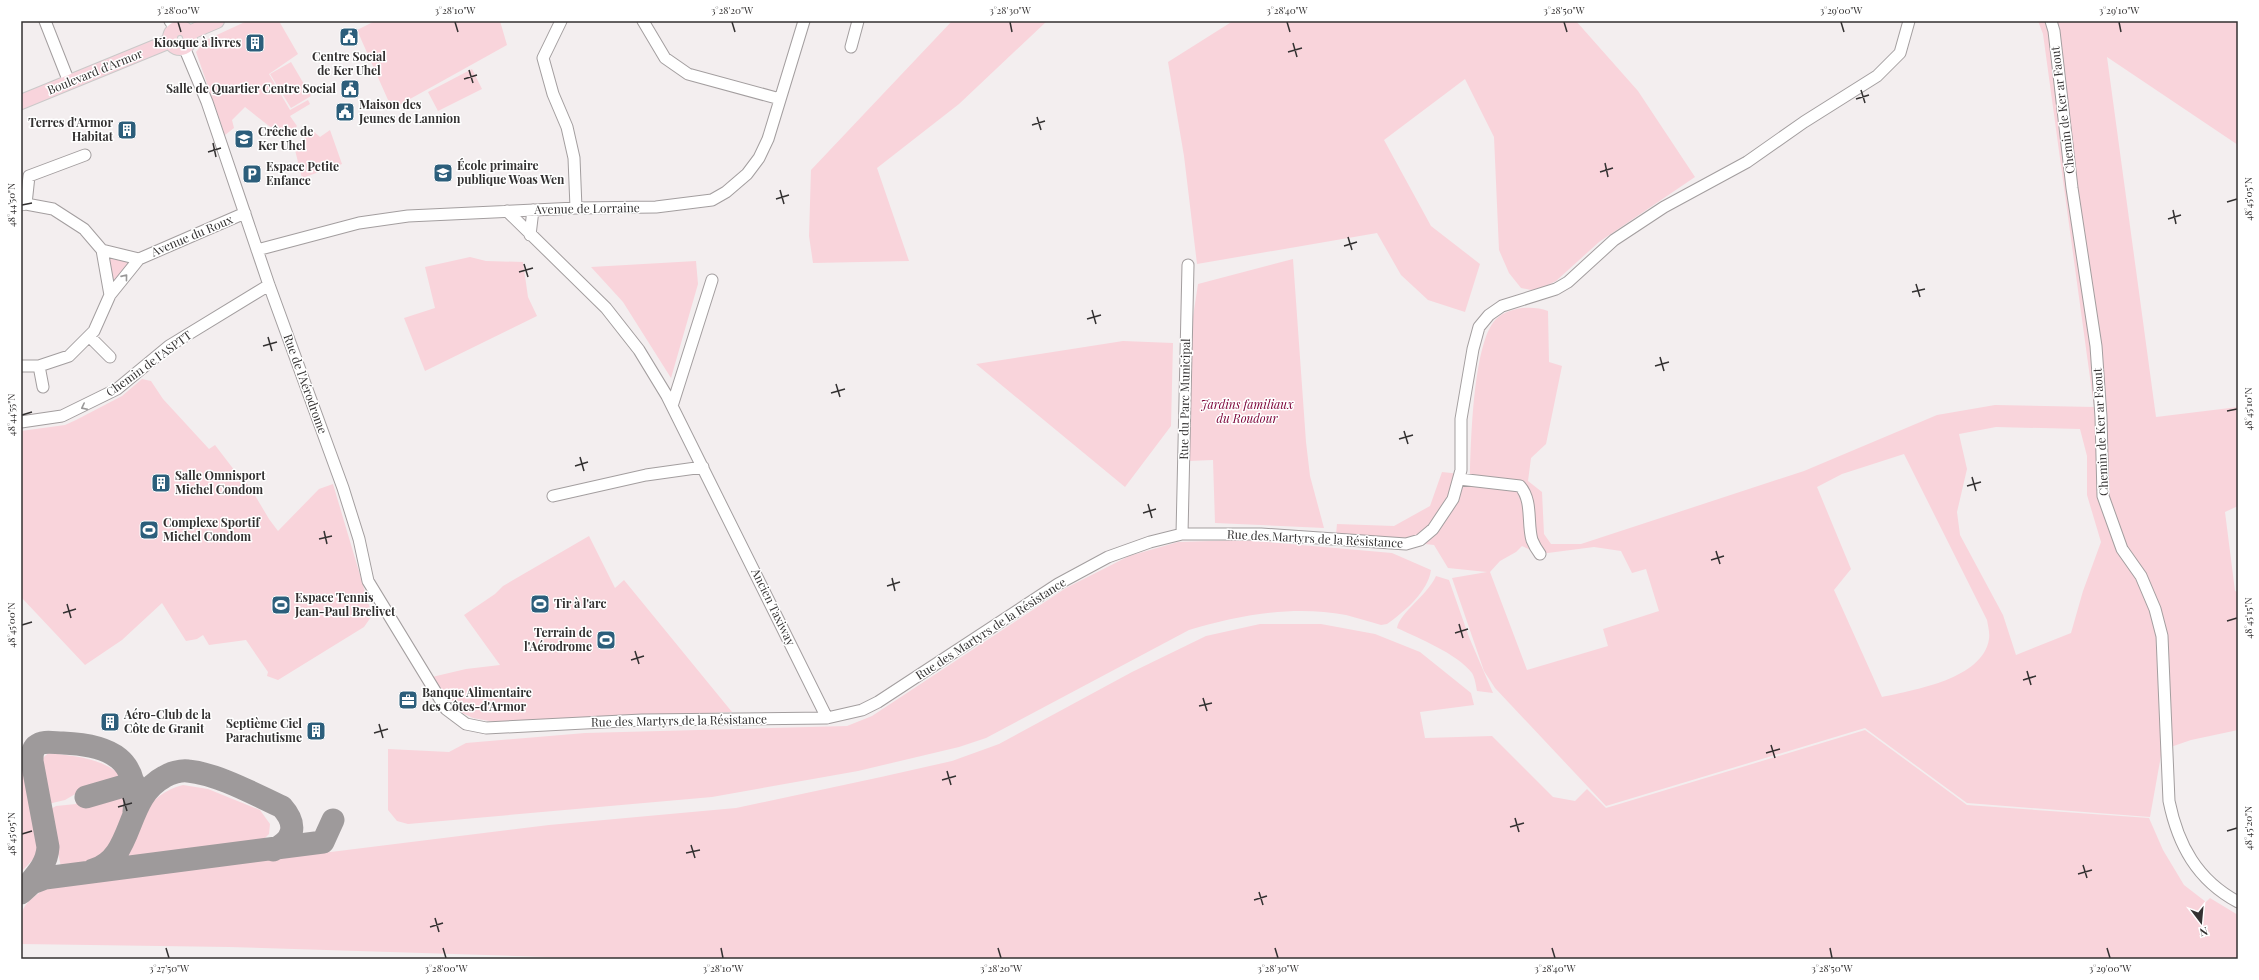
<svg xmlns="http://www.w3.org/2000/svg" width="2259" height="980" font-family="'Playfair Display',serif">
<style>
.green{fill:#f9d4db;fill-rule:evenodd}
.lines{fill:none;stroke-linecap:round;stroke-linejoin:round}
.taxiway{stroke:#9e9a9b;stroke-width:23}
.minor-casing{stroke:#a39e9f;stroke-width:13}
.major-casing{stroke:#cac9c9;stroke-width:16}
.minor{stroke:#fff;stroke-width:11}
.major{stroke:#f8d4dc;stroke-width:14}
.oneway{stroke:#999898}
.ticks{fill:none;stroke:#333131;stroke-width:1.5}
.labels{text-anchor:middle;stroke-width:3;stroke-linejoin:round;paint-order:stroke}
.poi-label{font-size:12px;font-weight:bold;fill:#333131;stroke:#fff;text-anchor:start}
.street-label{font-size:12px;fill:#333131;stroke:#fff}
.park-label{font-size:12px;font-style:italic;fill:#790136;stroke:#fff}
.neatline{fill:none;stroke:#333131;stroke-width:1.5}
.ticks-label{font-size:10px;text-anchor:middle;fill:#333131}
</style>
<rect width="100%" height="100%" fill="#f3eeef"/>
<path class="green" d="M247,21H279L298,54L269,74L290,110L308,100L310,104L290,116L297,126L289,136L269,126L245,107L232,120L234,128L225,135L196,52L206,40Z
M375,21H500L507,45L392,109L357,30Z
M952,21H1047L959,104L877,168L909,261L813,263L809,236L811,170Z
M1233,21H1576L1638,91L1695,177L1599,242L1556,281L1536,291L1521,288L1509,273L1499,250L1494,137L1465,79L1384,140L1431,226L1480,264L1465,312L1428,300L1401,275L1377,233L1197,264L1184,156L1168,62Z
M2038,21H2238V145L2107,57L2156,417L2238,407V506L2225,512L2235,591L2238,592V730L2191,740L2162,750L2150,817L1967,803L1865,728L1606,806L1495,688L1484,671L1452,578L1487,572L1448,568L1434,545L1336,534L1337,524L1394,526L1430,506L1442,472L1470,475C1471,442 1473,342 1496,319C1509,307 1532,305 1548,311L1549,362L1562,366L1546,444L1531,458L1528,481L1542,492L1544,534L1551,544H1581L1804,471L1937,415L1995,405L2094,407L2043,34ZM1996,427L2080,429L2087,456V495L2101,542L2083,591L2071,633L2016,655L2003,615L1960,535L1957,512L1967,469L1959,434ZM1904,454L1987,620C1988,626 1990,633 1989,639C1983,679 1914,690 1882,697L1834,590L1851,569L1817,487L1842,474ZM1522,546L1540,554L1594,547L1621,551L1632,573L1646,569L1659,611L1603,629L1608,646L1527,670L1490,572L1500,561L1516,552Z
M291,62L311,96L291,108L270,74Z
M472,69L482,89L438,111L428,92Z
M311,129L320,137L330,130L342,164L302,178L295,150Z
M470,257L486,261L523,262L528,297L537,316L425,371L404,318L435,308L425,267Z
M107,258L134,263L114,281Z
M1293,259L1306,442L1310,476L1324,528L1215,523L1213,460L1188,461L1191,330L1198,284Z
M696,261L698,284L671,378L623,302L591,267Z
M1123,341L1173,343L1171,426L1125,487L976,364Z
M142,379L151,381L163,399L209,449L215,445L238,475L250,487L269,519L278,531L319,489L333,484L371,612V617L364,627L278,680L267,676L268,672L246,640L209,645L203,635L197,639L186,641L162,603L122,640L85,665L21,597V431L65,425L76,420L122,396Z
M589,536L615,588L624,580L732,712L495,722L473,718L456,710L432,677L466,669L500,665L464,615L495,594L503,586Z
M1243,540L1392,553L1431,570C1428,592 1404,612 1387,624L1381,625C1370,622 1358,618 1346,615C1293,605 1239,615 1189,630L986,738L959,747L858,771L712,797L408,824L397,821L388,810V749L449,752L466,743L585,733L847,726L872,716L1066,588L1129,556L1178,542Z
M1436,576L1449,580L1469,637L1493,693L1477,691C1476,686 1475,678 1472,673C1456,653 1420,639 1397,628C1400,612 1427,596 1436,576Z
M1260,624H1321L1375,634L1420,652L1471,693L1474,705L1420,712L1425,738L1492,736L1553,797L1575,801L1587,789L1606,808L1865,730L1967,805L2149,818L2163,850L2184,885L2206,902L2210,898L2238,915V959H609L229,947L21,944C21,908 17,909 47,887L549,825L736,808L881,777L952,761L999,744L1132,672L1206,636Z
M49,753C74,756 105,758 123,778L83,790L88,805L128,791C131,810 115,852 98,861C88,866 72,865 61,867L49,810L56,806L76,804L77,793L65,800L48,804C45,788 32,762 49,753Z
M21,756L26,764L40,840C38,856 32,861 21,872Z
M183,785L208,789L260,810L270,824L269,834L261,842L125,859C137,826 144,795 183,785Z"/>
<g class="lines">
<path class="taxiway" d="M86,797L134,783
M93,870C135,858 124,798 164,777C170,773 181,770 188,771C218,774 254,794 282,807C298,825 294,840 273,850
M26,887C37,874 47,864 48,847L32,761C32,755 32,750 36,746C43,740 54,743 63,743C111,745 140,759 134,812
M21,893L32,883L45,878L323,842L333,820"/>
<g class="minor-casing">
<path id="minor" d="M45,21L69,82
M170,21L175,28
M561,21L543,58L553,94L567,127L574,158L576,208
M643,21L665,58L688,74L780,99
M2051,21L2054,31L2072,188L2096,346L2101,417L2103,496L2122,549L2141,576L2155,609L2162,636L2169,801C2178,845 2197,880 2238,902
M184,47L207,102L269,285L343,488L359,539L368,581L446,709L466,724L486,728L642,720L827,718L862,710L878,702L1058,584L1108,557L1150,542L1182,534H1261L1406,544L1420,540L1433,529L1453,499L1461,470V419L1473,349L1479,327L1489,315L1502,306L1556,289L1568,282L1614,240L1664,207L1747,162L1804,122L1877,76L1900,53L1909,21
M851,47L858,21
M26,204L29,176L85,155
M21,205L26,204L53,209L84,229L102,250L110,295L94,331L69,356L39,366H21
M507,211L606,308L639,350L667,396L827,718
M530,235L533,210
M102,250L139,259
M257,250L359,223L408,216L576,208L656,207L712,200L726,192L747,174L759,158L768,139L804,21
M110,295L139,259L245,213
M89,336L110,357
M39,366L43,387
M672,406L712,280
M21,422L62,416L117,389L169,346L269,285
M1459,479L1520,486C1533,501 1527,523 1532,540C1534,545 1537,550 1540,554
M553,496L646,475L703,467
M1182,534L1188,265"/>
</g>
<g class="major-casing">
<path id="major" d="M170 38a10 10 0 1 1 20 0a10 10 0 1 1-20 0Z
M189,33L217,21
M21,102L170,41"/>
</g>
<use href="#minor" class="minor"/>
<use href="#major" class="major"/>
</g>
<defs><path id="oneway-chevron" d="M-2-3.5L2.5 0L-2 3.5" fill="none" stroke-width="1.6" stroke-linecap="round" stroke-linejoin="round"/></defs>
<g class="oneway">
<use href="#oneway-chevron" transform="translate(125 277) rotate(-51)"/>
<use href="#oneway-chevron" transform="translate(84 407) rotate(153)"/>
</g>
<path class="ticks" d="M178,22L181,32M455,22L458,32M732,22L735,32M1010,22L1012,32M1287,22L1290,32M1564,22L1567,32M1841,22L1844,32M2119,22L2121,32M1293,43L1297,57M1288,52L1302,48M469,70L473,83M464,79L477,75M1861,90L1865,103M1856,99L1869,95M1037,117L1041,130M1032,125L1045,121M213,143L216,157M208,152L221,148M1605,163L1608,177M1600,172L1613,168M780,190L784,204M776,199L789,195M2227,202L2237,199M22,205L32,203M2173,210L2176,224M2168,219L2181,215M1348,237L1352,250M1344,246L1357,242M524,264L528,277M519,272L533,268M1916,284L1920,297M1912,292L1925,289M1092,310L1096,324M1087,319L1101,315M268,337L272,351M263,346L277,342M1660,357L1664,371M1655,366L1669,362M836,384L840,397M831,393L845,389M2227,411L2237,409M22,415L32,412M1404,431L1408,444M1399,439L1413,435M580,457L584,471M575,466L588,462M1972,477L1976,491M1967,486L1981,482M1148,504L1152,518M1143,513L1156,509M324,531L327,544M319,539L332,536M1716,551L1720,564M1711,560L1724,556M892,578L895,591M887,586L900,582M67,604L71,618M63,613L76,609M2227,621L2237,618M1459,624L1463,638M22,625L32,622M1455,633L1468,629M635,651L639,664M631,660L644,656M2027,671L2031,685M2023,680L2036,676M1203,698L1207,711M1199,706L1212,703M379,724L383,738M374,733L388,729M1771,745L1775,758M1766,753L1780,749M947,771L951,785M942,780L956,776M123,798L127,811M118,807L132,803M1515,818L1519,832M1510,827L1524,823M2227,831L2237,828M22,834L32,831M691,845L695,858M686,853L700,850M2083,865L2087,878M2078,874L2092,870M1259,892L1263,905M1254,900L1267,896M435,918L439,932M430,927L443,923M166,948L169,958M443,948L446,958M721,948L723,958M998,948L1001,958M1275,948L1278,958M1552,948L1555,958M1830,948L1832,958M2107,948L2110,958"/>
<defs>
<g id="civic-square" transform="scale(1)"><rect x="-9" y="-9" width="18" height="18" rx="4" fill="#2c5e7b" stroke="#fff"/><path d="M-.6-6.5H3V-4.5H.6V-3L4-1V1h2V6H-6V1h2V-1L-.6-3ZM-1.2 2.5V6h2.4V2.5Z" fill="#fff"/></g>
<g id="building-square" transform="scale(1)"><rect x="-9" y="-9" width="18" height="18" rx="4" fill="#2c5e7b" stroke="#fff"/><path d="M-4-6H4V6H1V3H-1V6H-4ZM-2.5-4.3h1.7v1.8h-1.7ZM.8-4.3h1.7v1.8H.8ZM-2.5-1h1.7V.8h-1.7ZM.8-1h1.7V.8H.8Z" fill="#fff"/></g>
<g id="school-square" transform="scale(1)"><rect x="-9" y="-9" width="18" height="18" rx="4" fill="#2c5e7b" stroke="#fff"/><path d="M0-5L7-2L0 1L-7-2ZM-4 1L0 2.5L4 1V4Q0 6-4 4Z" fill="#fff"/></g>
<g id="parking-square" transform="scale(1)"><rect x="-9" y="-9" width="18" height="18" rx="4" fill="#2c5e7b" stroke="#fff"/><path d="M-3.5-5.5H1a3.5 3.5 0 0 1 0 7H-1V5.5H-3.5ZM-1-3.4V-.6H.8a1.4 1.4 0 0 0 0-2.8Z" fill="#fff"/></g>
<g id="stadium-square" transform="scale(1)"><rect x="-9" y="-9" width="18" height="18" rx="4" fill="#2c5e7b" stroke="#fff"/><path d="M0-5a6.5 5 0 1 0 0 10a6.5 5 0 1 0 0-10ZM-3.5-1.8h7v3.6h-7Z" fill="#fff"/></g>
<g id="office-square" transform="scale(1)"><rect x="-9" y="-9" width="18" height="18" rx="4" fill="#2c5e7b" stroke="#fff"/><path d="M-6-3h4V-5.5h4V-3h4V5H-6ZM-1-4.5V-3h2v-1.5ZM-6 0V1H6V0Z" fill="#fff"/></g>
</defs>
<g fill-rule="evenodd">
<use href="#civic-square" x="349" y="37"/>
<use href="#building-square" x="255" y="43"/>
<use href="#civic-square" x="350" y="89"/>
<use href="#civic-square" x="345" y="112"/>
<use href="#building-square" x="127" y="130"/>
<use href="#school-square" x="244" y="139"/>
<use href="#school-square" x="443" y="173"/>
<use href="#parking-square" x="252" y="174"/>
<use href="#building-square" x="161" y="483"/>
<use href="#stadium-square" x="149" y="530"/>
<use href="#stadium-square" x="540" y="604"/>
<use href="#stadium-square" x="281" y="605"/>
<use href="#stadium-square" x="606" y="640"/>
<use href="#office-square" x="408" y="700"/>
<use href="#building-square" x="110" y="722"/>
<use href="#building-square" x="316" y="731"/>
</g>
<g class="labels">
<g class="poi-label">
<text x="241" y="47" text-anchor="end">Kiosque à livres</text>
<text x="349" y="61" text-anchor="middle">Centre Social<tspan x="349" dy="14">de Ker Uhel</tspan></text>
<text x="336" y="93" text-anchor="end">Salle de Quartier Centre Social</text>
<text x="359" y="109">Maison des<tspan x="359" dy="14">Jeunes de Lannion</tspan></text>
<text x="113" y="127" text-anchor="end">Terres d'Armor<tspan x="113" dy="14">Habitat</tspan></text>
<text x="258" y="136">Crêche de<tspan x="258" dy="14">Ker Uhel</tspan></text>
<text x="457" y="170">École primaire<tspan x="457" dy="14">publique Woas Wen</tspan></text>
<text x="266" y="171">Espace Petite<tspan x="266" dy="14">Enfance</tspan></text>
<text x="175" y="480">Salle Omnisport<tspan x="175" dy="14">Michel Condom</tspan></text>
<text x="163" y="527">Complexe Sportif<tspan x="163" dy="14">Michel Condom</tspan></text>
<text x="295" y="602">Espace Tennis<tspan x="295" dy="14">Jean-Paul Brelivet</tspan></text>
<text x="554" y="608">Tir à l'arc</text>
<text x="592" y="637" text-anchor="end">Terrain de<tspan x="592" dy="14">l'Aérodrome</tspan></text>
<text x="422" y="697">Banque Alimentaire<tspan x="422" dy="14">des Côtes-d'Armor</tspan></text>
<text x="124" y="719">Aéro-Club de la<tspan x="124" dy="14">Côte de Granit</tspan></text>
<text x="302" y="728" text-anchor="end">Septième Ciel<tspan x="302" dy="14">Parachutisme</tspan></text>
</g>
<g class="street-label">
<text transform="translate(95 72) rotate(-22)" y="4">Boulevard d'Armor</text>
<text transform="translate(2063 110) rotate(-97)" y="4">Chemin de Ker ar Faout</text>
<text transform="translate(587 209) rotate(-1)" y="4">Avenue de Lorraine</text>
<text transform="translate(192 236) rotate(-23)" y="4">Avenue du Roux</text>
<text transform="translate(149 364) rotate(-36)" y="4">Chemin de l'ASPTT</text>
<text transform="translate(305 384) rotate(70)" y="4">Rue de l'Aérodrome</text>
<text transform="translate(1185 399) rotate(-89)" y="4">Rue du Parc Municipal</text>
<text transform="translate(2101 432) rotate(-93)" y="4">Chemin de Ker ar Faout</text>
<text transform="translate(1315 539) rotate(3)" y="4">Rue des Martyrs de la Résistance</text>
<text transform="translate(773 607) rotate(64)" y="4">Ancien Taxiway</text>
<text transform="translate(991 629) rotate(-33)" y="4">Rue des Martyrs de la Résistance</text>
<text transform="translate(679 721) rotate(-1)" y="4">Rue des Martyrs de la Résistance</text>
</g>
<g class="park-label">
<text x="1247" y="409">Jardins familiaux<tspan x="1247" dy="14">du Roudour</tspan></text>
</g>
</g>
<rect width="2259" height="980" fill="none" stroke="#ffffff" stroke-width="44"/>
<g transform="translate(2201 922) rotate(164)" stroke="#ffffff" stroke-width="3" paint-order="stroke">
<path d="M0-3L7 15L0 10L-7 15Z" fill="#333131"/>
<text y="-6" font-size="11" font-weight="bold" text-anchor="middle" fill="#333131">N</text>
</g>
<rect x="22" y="22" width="2215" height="936" class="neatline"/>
<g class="ticks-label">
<text x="178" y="14">3°28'00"W</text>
<text x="455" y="14">3°28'10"W</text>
<text x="732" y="14">3°28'20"W</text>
<text x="1010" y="14">3°28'30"W</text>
<text x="1287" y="14">3°28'40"W</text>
<text x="1564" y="14">3°28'50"W</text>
<text x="1841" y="14">3°29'00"W</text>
<text x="2119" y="14">3°29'10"W</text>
<text transform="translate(2248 199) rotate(-90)" y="4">48°45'05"N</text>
<text transform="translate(11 205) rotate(-90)" y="4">48°44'50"N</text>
<text transform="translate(2248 409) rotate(-90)" y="4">48°45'10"N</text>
<text transform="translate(11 415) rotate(-90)" y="4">48°44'55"N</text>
<text transform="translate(2248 618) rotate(-90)" y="4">48°45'15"N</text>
<text transform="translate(11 625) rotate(-90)" y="4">48°45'00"N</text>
<text transform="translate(2248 828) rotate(-90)" y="4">48°45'20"N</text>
<text transform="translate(11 834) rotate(-90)" y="4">48°45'05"N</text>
<text x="169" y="972">3°27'50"W</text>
<text x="446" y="972">3°28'00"W</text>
<text x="723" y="972">3°28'10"W</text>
<text x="1001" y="972">3°28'20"W</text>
<text x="1278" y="972">3°28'30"W</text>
<text x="1555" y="972">3°28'40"W</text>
<text x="1832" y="972">3°28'50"W</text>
<text x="2110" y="972">3°29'00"W</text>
</g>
</svg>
